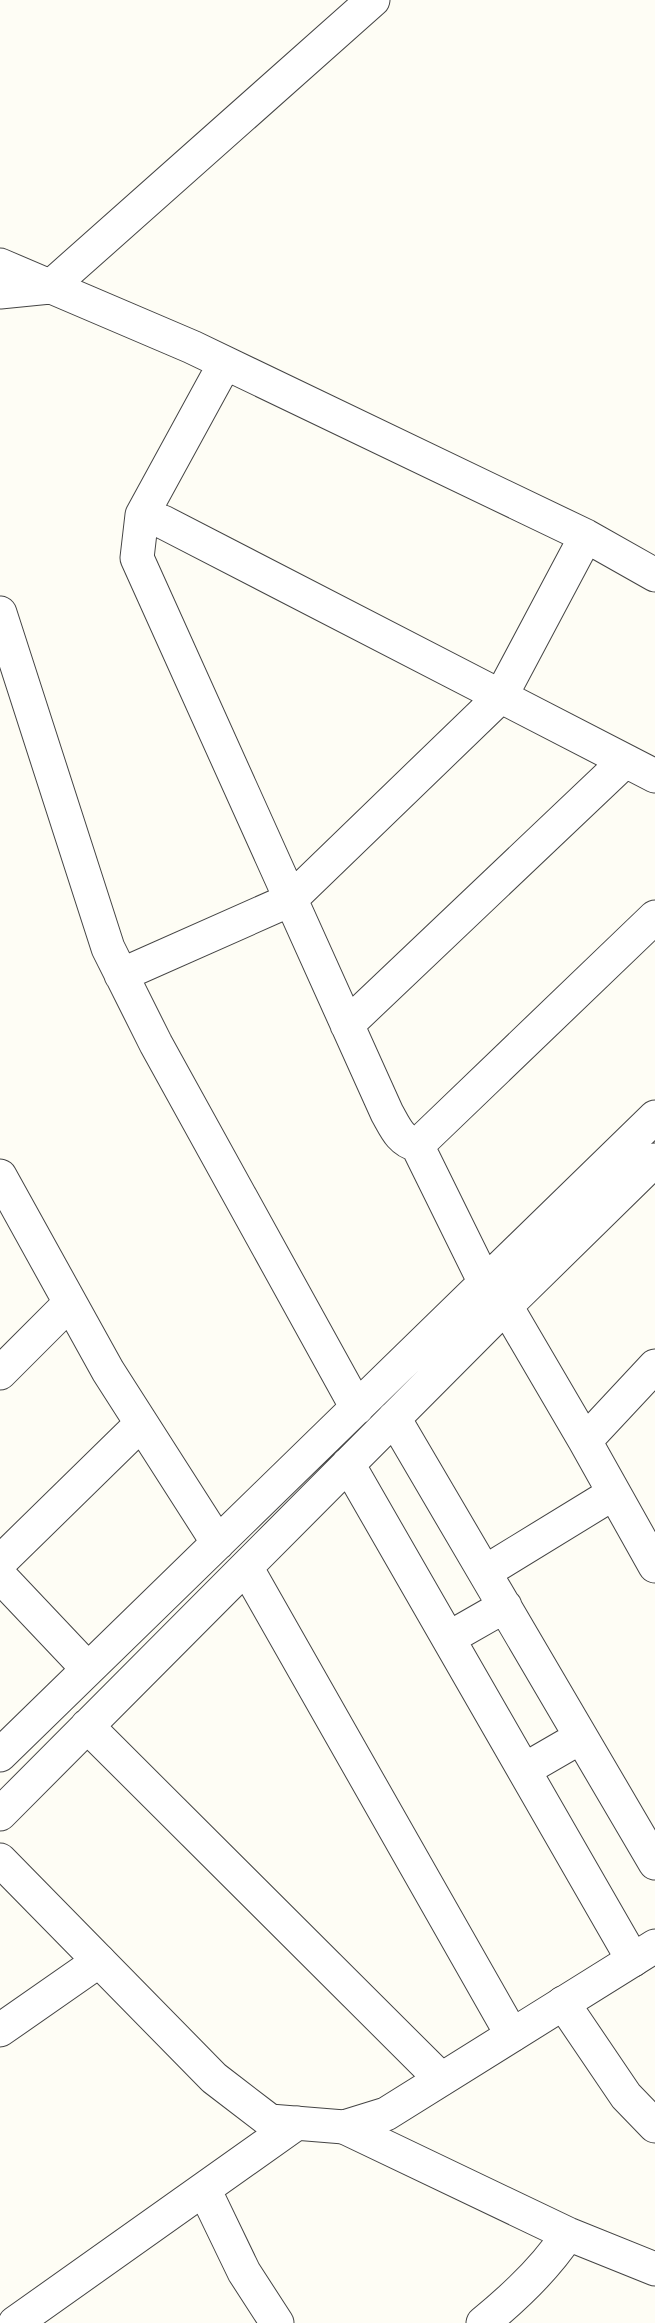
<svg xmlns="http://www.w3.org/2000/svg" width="655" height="2323" font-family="Literata,serif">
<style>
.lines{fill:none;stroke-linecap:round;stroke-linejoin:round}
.minor-casing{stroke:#444;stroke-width:35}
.tertiary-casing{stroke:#444;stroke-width:35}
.minor{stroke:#fff;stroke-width:33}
.tertiary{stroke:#fff;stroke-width:33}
</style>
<rect width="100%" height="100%" fill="#fefdf5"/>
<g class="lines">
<g class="minor-casing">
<path id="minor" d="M0,265L192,347L586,536L655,575
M0,292L50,287L373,0
M225,363L142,515L137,558L387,1113C395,1127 400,1141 417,1145L426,1137L655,917
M142,515L163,522L655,776
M0,613L108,948L156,1044L357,1408
M121,975L290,900L501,696L586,536
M347,1025L625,761
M417,1145L485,1283
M0,1176L108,1371L218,1543
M506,1306L585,1441L655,1566
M0,1373L70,1303
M394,1418L655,1863
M585,1441L655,1366
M348,1464L633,1960
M0,1562L141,1424
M246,1567L512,2035
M485,1572L614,1493
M0,1576L87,1668
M449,1638L505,1606
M87,1726L441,2079
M0,1755L655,1117
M524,1770L581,1737
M0,1814L506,1306L655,1160
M563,2003L626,2096L655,2126
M0,2030L99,1961
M344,2127L568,2234L655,2269
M204,2189L244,2272L277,2323
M15,2323L297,2123
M483,2323C515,2297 545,2269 568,2234"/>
</g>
<g class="tertiary-casing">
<path id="tertiary" d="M0,1860L214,2078L270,2121L344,2127L386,2114L655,1946"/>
</g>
<use href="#minor" class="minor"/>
<use href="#tertiary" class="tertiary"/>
</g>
</svg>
